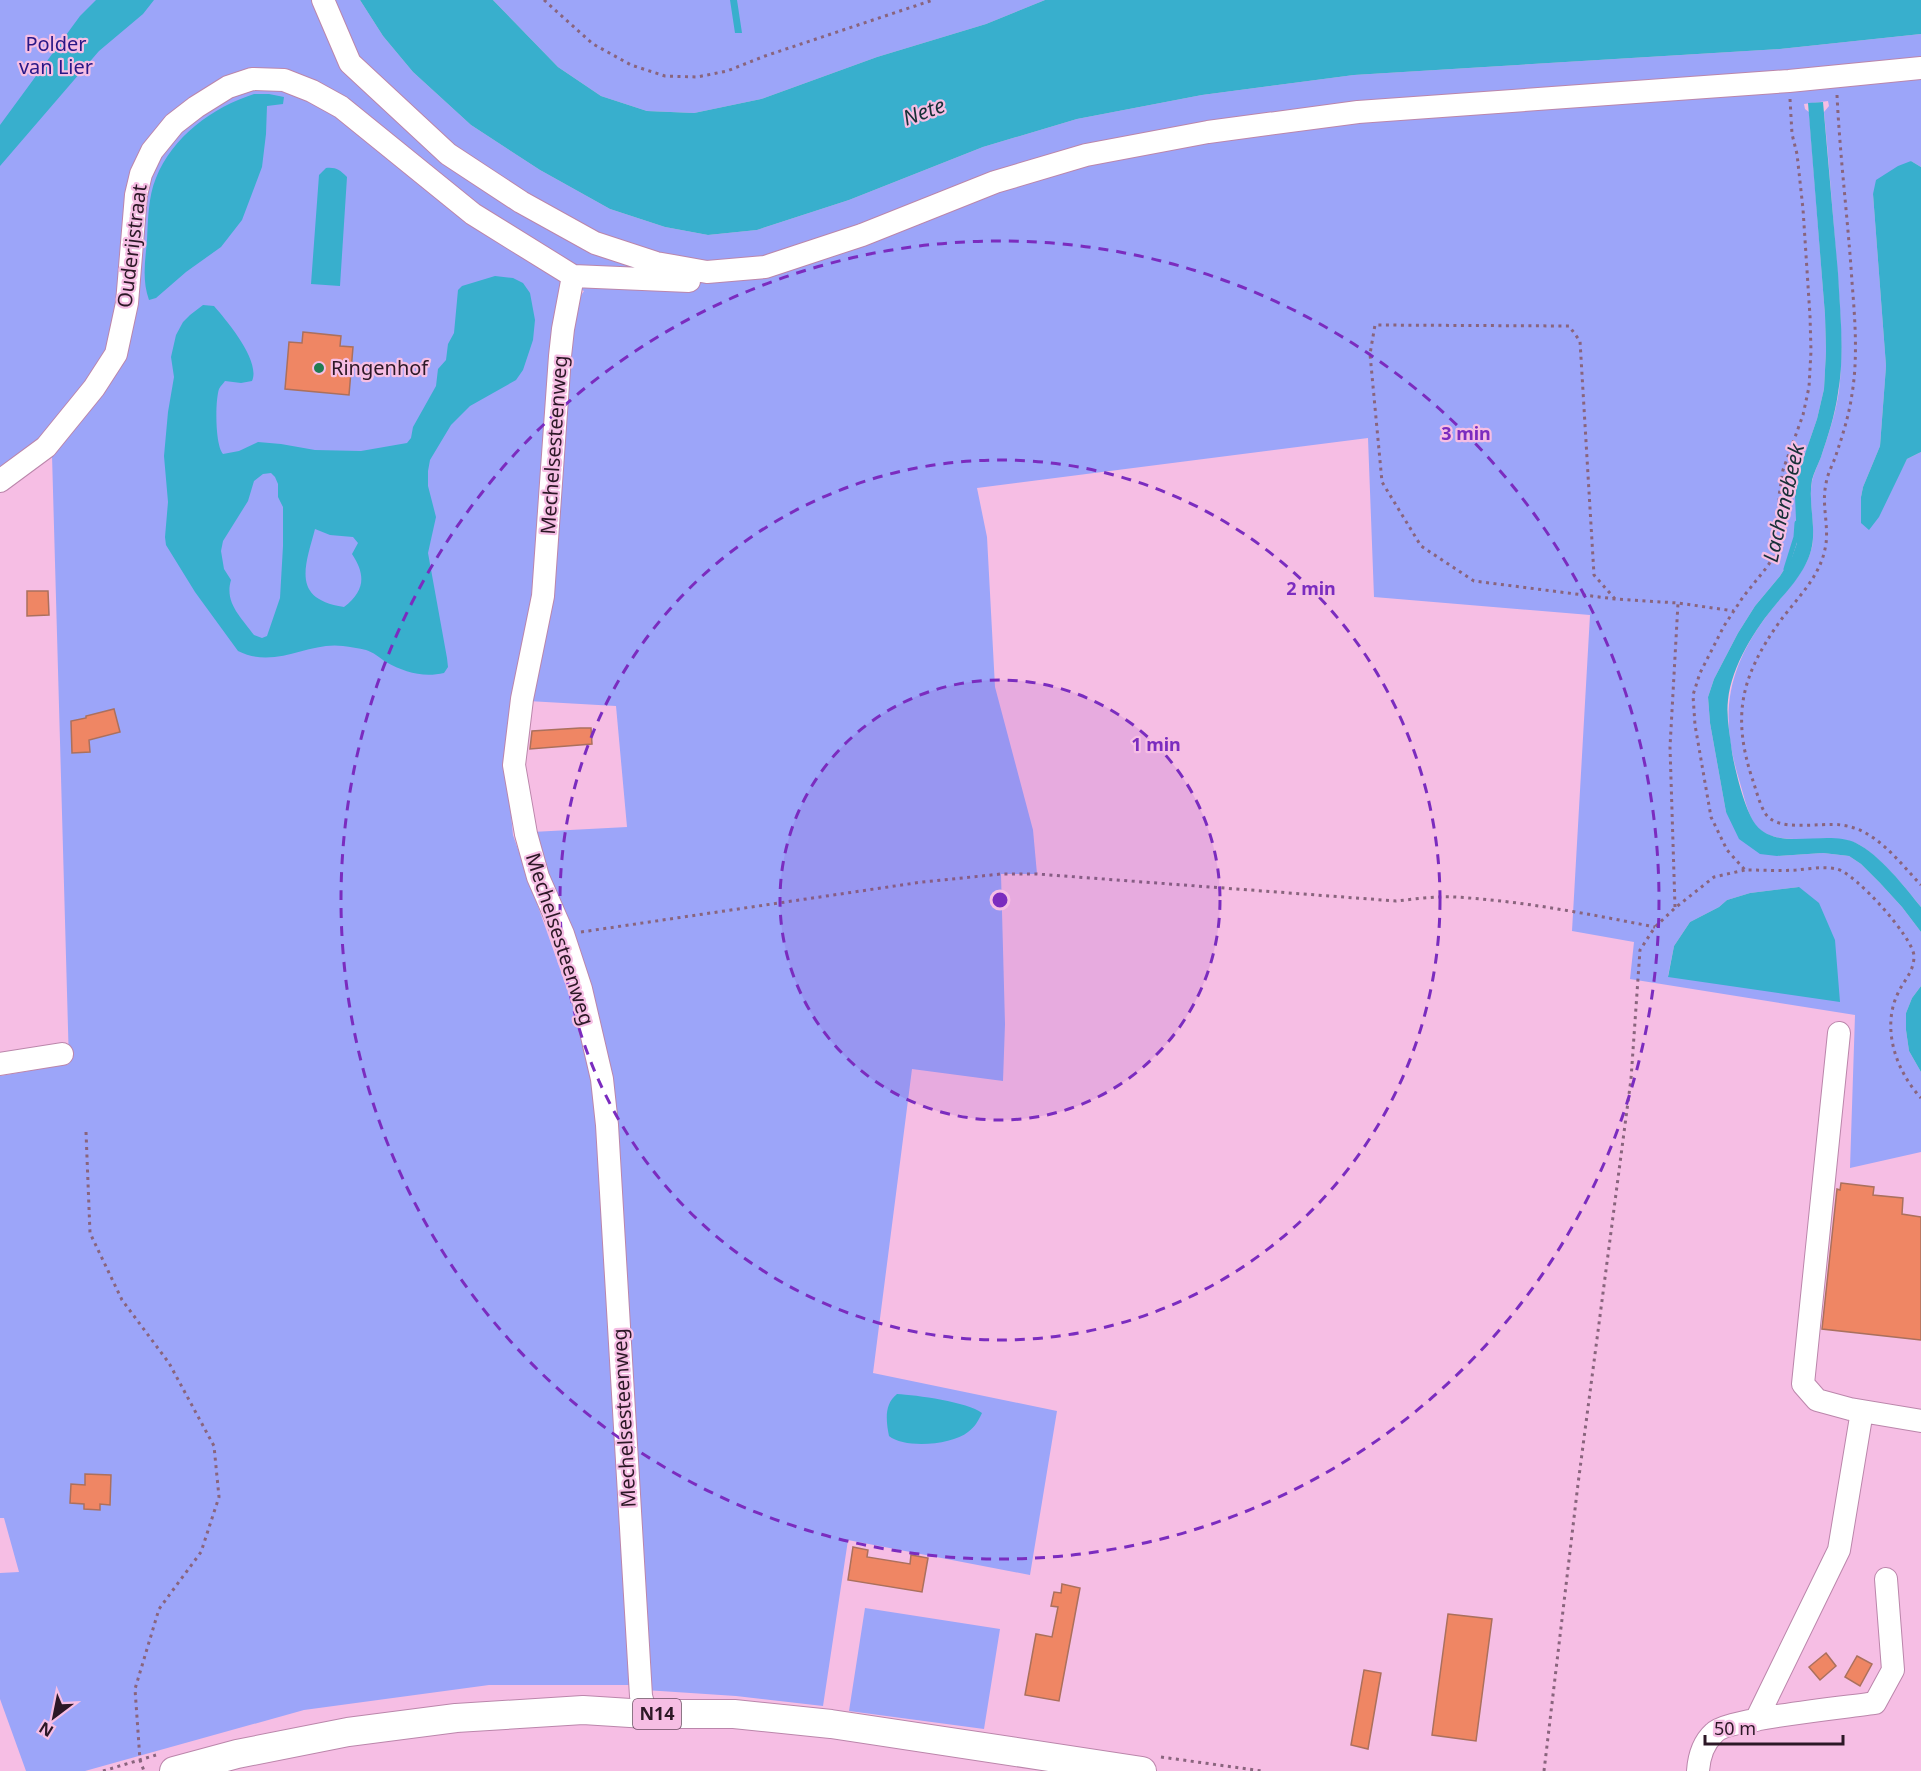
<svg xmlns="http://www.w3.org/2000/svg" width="1921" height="1771" font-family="'Noto Sans',sans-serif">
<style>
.green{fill:#9ca5f9;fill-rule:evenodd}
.water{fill:#38afcd;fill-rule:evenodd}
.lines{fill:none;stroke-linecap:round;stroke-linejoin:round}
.stream{stroke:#38afcd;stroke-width:5}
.building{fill:#ef8664;stroke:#ab705d;stroke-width:1.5}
.minor-casing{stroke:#bb86ab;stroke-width:24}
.major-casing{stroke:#bb86ab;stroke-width:30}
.path{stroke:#89647d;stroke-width:3;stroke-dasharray:3 4.5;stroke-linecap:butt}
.minor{stroke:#fff;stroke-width:22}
.major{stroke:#fff;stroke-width:28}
.ring{fill:none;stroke:#7b2cbf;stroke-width:3;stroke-dasharray:10 8}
.poi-dot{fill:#227d52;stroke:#f6bee4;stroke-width:2}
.labels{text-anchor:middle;stroke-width:4.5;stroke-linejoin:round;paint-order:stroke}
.shield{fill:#f6bee4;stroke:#694a5f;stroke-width:1.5}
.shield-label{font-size:18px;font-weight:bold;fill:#2c1826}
.park-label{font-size:20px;fill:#291886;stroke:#f6bee4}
.street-label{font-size:20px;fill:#2c1826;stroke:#f6bee4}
.poi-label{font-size:20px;fill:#2c1826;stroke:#f6bee4;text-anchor:start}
.water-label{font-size:21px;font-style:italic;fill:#173037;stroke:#f6bee4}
.centre{fill:#7b2cbf;stroke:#f6bee4;stroke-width:3}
.ring-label{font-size:18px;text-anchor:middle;font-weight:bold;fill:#7b2cbf;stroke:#f6bee4;stroke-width:4.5;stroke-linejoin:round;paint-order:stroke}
</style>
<rect width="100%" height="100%" fill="#f6bee4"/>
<path class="green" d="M0,0H360L383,36L413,72L471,125L540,170L610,209L665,227L708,235L757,230L849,200L983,147L1077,119L1202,95L1354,75L1780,49L1921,34V167L1911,161L1873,194L1886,366L1880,446L1863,487L1861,497L1895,482L1907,459L1921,452V907C1906,888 1875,850 1853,842C1825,832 1772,851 1754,823C1747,811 1744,796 1740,783C1719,716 1726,670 1768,614C1784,593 1806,573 1812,547C1816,527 1808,503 1812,481C1814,472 1819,463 1822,454C1829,433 1836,412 1839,390C1844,350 1840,308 1837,268C1833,216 1829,164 1824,112L1829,106L1828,101L1804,104L1805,109L1809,112L1825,315L1826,351L1824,389L1817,419L1798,474L1797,543L1792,557L1780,576L1755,606L1738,633L1714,679L1708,697L1710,723L1726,812L1778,856L1823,853L1849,856L1861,864L1880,883L1902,907L1921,932V986L1912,998L1906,1013V1030L1909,1051L1921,1072V1152L1850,1168L1855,1015L1630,979L1634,942L1572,931L1590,615L1374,597L1368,438L977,488L987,537L995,687L1033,830L1037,874H1001L1005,1024L1003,1081L912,1069L873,1373L1057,1411L1030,1575L848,1540L823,1706L736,1696L645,1690L614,1124L532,832L627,827L616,706L528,701L575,304L584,291L561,280L531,599L517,669L505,755L513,835L586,1043L600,1135L633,1685H489L304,1710L85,1771H26L0,1699V1573L19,1572L4,1518H0V1076L69,1064L52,455L0,493ZM1799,887L1668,976L1674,946L1690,922L1719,907L1727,900L1750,893Z
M493,0H1045L986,24L877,57L761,99L694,113L647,111L601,96L558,67Z
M865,1608L1000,1629L984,1729L849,1711Z"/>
<path class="water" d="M96,0H154L143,14L99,51L0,166V125L80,16Z
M360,0H493L558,67L601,96L647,111L694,113L761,99L877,57L986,24L1045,0H1921V34L1780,49L1354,75L1202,95L1077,119L983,147L849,200L757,230L708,235L665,227L610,209L540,170L471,125L413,72L383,36Z
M730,0H737L742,33H735Z
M254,94H269L284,97L283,104L267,106L266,134L262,167L242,220L221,247L186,272L156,298L149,300C142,280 145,262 147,241C148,221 148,197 156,178C172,137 213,107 254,94Z
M1823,102C1828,159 1833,216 1838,273C1840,313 1845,353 1838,393C1835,415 1828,436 1821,457C1818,465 1814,472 1812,480C1808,502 1816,525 1812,546C1808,568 1791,587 1777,603C1755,629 1732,665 1728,700C1726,717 1730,735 1732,752C1735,770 1745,811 1756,825C1778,852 1827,829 1856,843C1880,855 1904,886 1921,907V932L1902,907L1880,883L1861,864L1849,856L1823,853L1777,856L1760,854L1739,839L1726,812L1710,723L1708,697L1714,679L1738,633L1755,606L1780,576L1792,557L1797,543L1795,496L1798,474L1817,419L1824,389L1826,351L1825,315L1808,103Z
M1911,161L1921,167V452L1907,459L1879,517L1869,530L1861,523V497L1863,487L1880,446L1886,366L1873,194L1876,180L1898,166Z
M326,168C336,167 340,170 347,177L340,286L311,284L319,175Z
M495,276L513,278L523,283L530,293L535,320L533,340L523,370L516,380L470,406L451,425L430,460L428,471V486L436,517L428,553L447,658L448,667L444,673C423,678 404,672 386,662C380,658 373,652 366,650C359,648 350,647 343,646C308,641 276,670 238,651L195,592L166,545L165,537L168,502L164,456L168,412L174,377L171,357L176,335L183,322L190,315L203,305L214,306C227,321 261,361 252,381L241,383L225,381C223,384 221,385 219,389C215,401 215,445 223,454L239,451L258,442L281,444L315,450L361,451L407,443L411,438L413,427L436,386L438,369L446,360L448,344L454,333L458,290L462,286ZM271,473L275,477L278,484V497L283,507V546L280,598L267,636L262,638L254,635C242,618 224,603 231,580L224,569L221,551L223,541L248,501L254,481L263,474ZM315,529L330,535L353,537L358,543L352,554C366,575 365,591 344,607C291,599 305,567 315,529Z
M1799,887L1819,903L1835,940L1840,1002L1668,977L1674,946L1690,922L1719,907L1727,900L1750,893Z
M1921,986V1072L1909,1051L1906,1030V1013L1912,998Z
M897,1394C916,1395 968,1402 982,1413C978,1421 975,1427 968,1432C952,1445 905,1449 889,1436C886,1421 884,1404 897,1394Z"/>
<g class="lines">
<path class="stream" d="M1786,569L1796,537L1797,523"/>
</g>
<path class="building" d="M303,332L341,336L340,346L353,347L349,395L285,389L289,342L302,343Z
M27,591H48L49,615L27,616Z
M114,709L120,732L89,740L90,752L72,753L71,721L86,718V716Z
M580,728H591L592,744L530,749L532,731Z
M1841,1183L1874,1187L1873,1195L1903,1198L1902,1214L1921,1217V1340L1822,1329L1837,1189L1840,1190Z
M85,1474L111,1475L110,1505L100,1504V1510L84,1509V1504L70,1503L71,1484L85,1485Z
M853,1547L868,1550L867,1557L910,1564L911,1555L928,1558L922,1592L848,1580Z
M1062,1584L1080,1588L1059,1701L1025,1695L1036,1634L1052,1637L1058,1607L1051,1606L1054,1592L1061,1593Z
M1448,1614L1492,1619L1476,1741L1432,1735Z
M1826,1653L1836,1666L1820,1680L1809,1667Z
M1857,1656L1872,1664L1860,1686L1845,1677Z
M1364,1670L1381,1673L1368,1749L1351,1745Z"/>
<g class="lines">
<g class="minor-casing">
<path id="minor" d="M323,0L350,63L448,154L521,202L595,243L656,263L707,272L765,267L862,235L995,182L1086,155L1208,132L1358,112L1789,81L1921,68
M573,276L563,329L560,356L543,596L522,699L514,765L526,834L538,877L563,934L581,989L602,1079L607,1125L641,1696L646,1714
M573,276L689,281
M0,481L46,447L94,388L116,354L127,303L136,195L141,174L152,151L174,124L196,107L228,87L252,79L284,80L312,91L341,107L473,214L573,276
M1839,1033L1803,1384L1817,1400L1850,1409L1921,1421
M0,1064L62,1054
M1756,1720L1839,1550L1862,1411
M1698,1771C1699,1757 1703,1743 1714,1733C1726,1719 1849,1707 1875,1703L1893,1670L1886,1579"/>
</g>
<g class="major-casing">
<path id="major" d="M174,1771L237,1754L348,1732L456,1718L583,1710L646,1714H734L831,1724L1142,1771"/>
</g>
<path class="path" d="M544,0L593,44L631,65L665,76L697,77L727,71L765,56L933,0
M1837,95C1840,158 1848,220 1852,282C1855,319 1858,358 1852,394C1849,416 1842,437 1835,458C1832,466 1827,475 1826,484C1821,505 1830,528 1825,549C1819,579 1795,600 1778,624C1741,677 1732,716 1752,778C1756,789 1759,803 1765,813C1777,833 1820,822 1841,825C1876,829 1898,861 1921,885
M1790,99L1792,134L1797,154L1803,209L1810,316L1811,351L1809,387L1803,415L1783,470L1779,496L1782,541L1778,550L1767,567L1743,597L1724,626L1700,673L1693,695L1695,725L1711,817L1727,850L1745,870C1762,870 1779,871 1796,870C1809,869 1824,866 1837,869C1855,873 1913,937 1914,956C1914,972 1904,980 1898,993C1881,1028 1896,1071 1921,1098
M1615,599L1594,575L1580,341L1569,326L1375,325L1370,354L1382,482L1421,546L1474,581L1615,599L1678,603L1734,611
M1675,907L1670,747L1678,603
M581,932L922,882L1001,874H1037L1396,901C1415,899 1436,896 1455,897C1523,901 1589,914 1655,927
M86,1132L90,1233L122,1300L169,1363L214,1446L219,1497L201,1552L159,1609L135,1689L140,1760L144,1771
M1161,1757L1262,1771
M103,1771L156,1755
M1544,1771L1578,1484L1631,1079L1640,950L1655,927L1675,908L1714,877L1745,870"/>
<use href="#minor" class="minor"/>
<use href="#major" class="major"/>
</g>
<circle cx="1000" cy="900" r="220" fill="#7b2cbf" fill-opacity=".12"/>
<g class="ring">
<circle cx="1000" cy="900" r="220"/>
<circle cx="1000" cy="900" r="440"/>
<circle cx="1000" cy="900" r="659"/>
</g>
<circle class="poi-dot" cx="319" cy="368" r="6"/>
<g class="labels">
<rect class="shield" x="633" y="1699" width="48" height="30" rx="4.5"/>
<g class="shield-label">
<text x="657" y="1720">N14</text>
</g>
<g class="park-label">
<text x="56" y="51">Polder<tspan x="56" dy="23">van Lier</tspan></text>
</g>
<g class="street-label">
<text transform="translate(132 246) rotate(-83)" y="7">Ouderijstraat</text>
<text transform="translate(554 445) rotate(-86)" y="7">Mechelsesteenweg</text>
<text transform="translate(560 939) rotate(72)" y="7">Mechelsesteenweg</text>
<text transform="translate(624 1418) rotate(-93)" y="7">Mechelsesteenweg</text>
</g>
<g class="poi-label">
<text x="331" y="375">Ringenhof</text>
</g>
<g class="water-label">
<text transform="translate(924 112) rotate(-20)" y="7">Nete</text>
<text transform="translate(1784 503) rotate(-77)" y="7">Lachenebeek</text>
</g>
</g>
<circle cx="1000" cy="900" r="9" class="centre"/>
<g class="ring-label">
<text x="1466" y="440">3 min</text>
<text x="1311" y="595">2 min</text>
<text x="1156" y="751">1 min</text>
</g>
<g transform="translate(54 1717) rotate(212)" stroke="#f6bee4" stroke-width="4.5" paint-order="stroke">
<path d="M0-4.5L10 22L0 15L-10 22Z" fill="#2c1826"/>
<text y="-9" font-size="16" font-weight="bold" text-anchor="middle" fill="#2c1826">N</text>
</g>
<path d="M1705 1735v9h138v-9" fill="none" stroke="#2c1826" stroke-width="3"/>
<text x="1714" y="1735" font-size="18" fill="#2c1826" stroke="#f6bee4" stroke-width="4.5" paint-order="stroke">50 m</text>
</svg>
